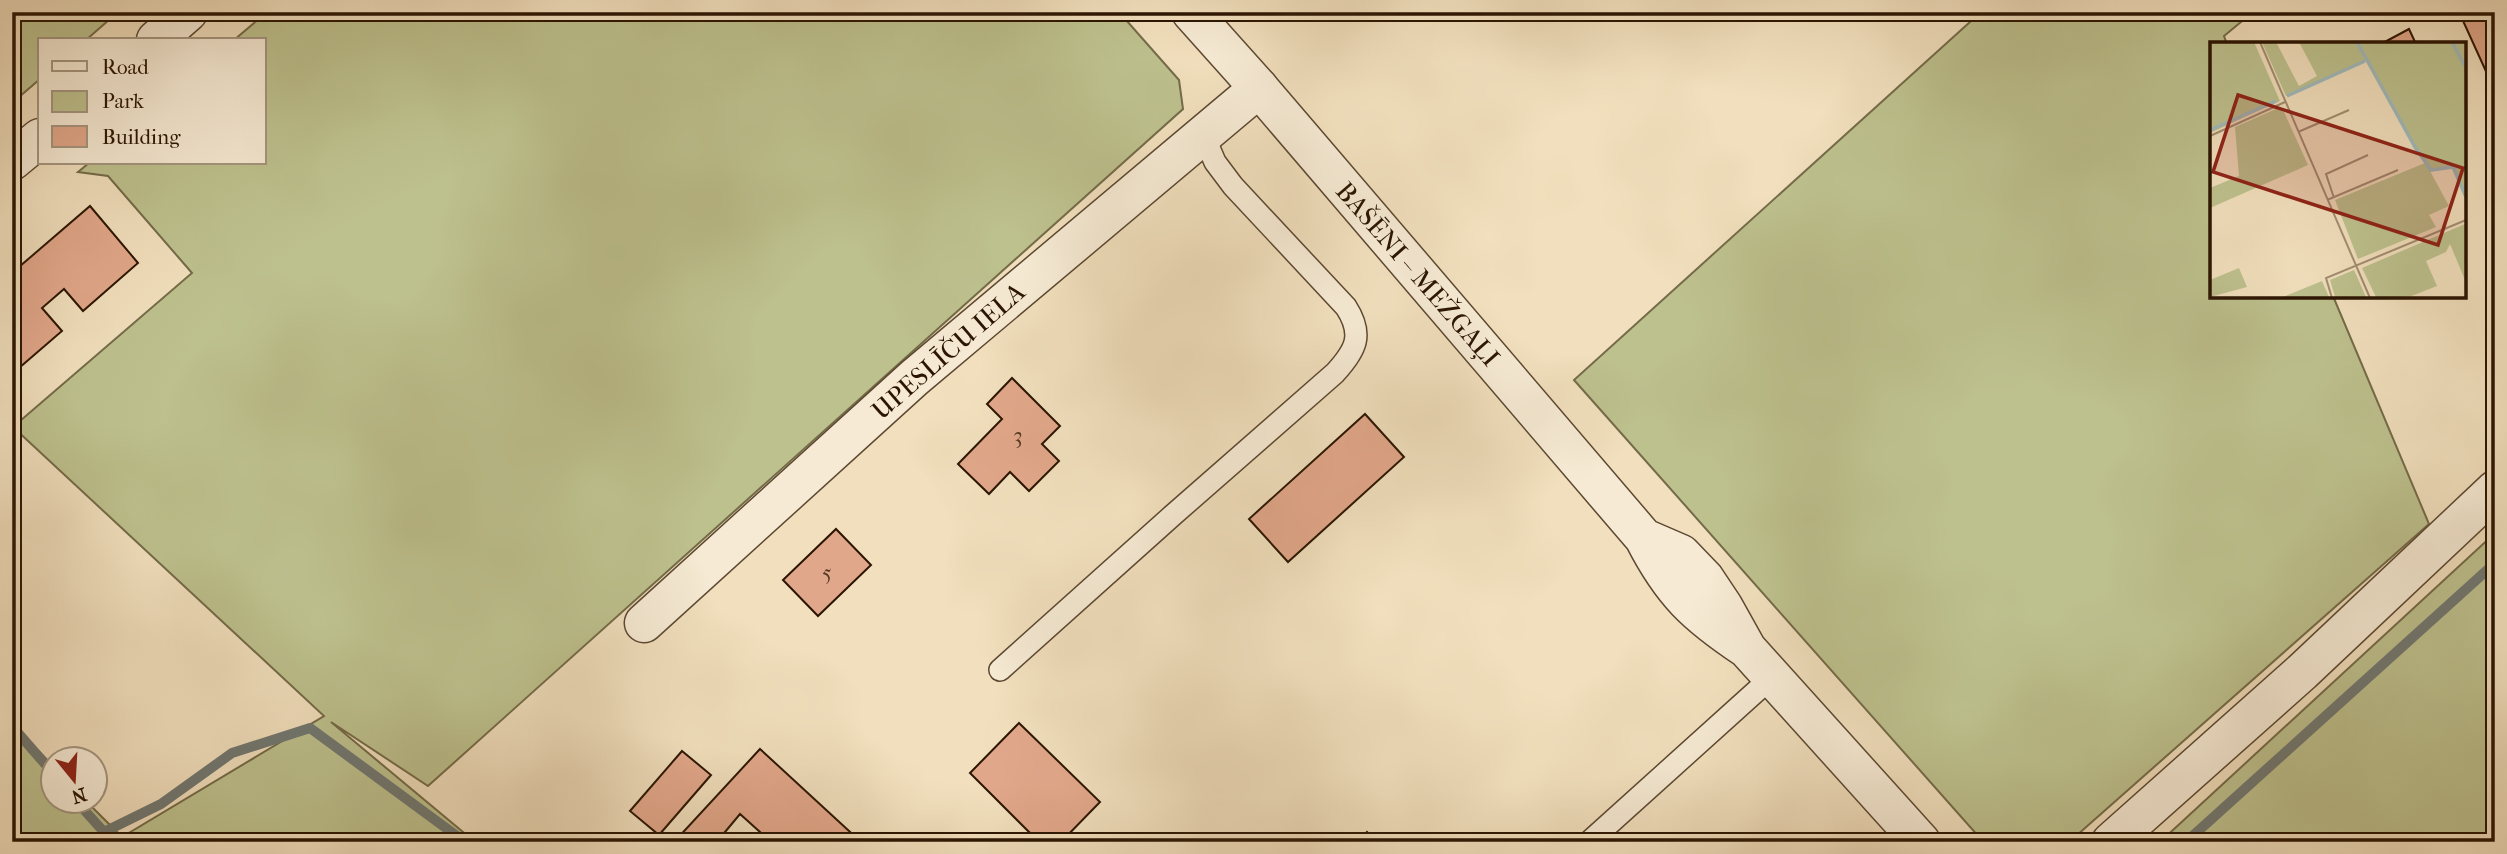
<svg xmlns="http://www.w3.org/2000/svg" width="2507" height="854" font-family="'IM FELL French Canon',serif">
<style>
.green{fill:#bdc18e;stroke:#746b48;stroke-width:2}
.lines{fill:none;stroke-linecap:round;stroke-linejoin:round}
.stream{stroke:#717872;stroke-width:10}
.building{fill:#e1a78a;stroke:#2b1502;stroke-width:2}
.service-casing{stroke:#5c4831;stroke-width:24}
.minor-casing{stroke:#5c4831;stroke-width:41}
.tertiary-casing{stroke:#5c4831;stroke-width:41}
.service{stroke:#f6ead4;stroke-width:21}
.minor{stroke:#f6ead4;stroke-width:38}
.tertiary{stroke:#f6ead4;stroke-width:38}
.labels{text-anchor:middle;stroke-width:7;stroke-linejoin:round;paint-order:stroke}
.number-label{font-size:23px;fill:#583a24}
.street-label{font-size:26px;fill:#2b1502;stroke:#f6ead4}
.inset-river{fill:none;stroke:#a0babc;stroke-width:3.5}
.inset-road{fill:none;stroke:#a28e72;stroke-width:2}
.view{fill:#8f2418;fill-opacity:0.15;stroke:#8f2418;stroke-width:3.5}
.inset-edge{fill:none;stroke:#2b1502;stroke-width:3.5}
</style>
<rect width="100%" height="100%" fill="#f1dfbd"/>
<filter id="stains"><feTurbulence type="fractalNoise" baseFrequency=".00286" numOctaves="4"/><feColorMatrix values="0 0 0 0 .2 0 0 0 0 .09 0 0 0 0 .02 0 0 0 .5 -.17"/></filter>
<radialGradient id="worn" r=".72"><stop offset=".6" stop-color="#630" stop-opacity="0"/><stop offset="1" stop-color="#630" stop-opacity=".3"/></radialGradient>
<path class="green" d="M12,12H118L86,40H40V79L12,103Z
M267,12H1119L1179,80L1183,109L428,786L331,722L475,842H12V723L52,765V802H87L122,837L324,716L13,427L192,273L108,176L78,172L89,163H264V40H234Z
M1981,12H2253L2224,36L2227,44H2211V296H2333L2429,524L2076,836L1979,837L1574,380Z
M2495,533V842H2160Z"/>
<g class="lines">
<path class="stream" d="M12,726L52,772
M77,802L104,832L161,804L232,753L310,728L465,842
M2186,842L2495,563"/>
</g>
<path class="building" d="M2459,12H2495V89H2494Z
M2409,29L2416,44H2381Z
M90,206L138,263L83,311L64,289L42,308L62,331L12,374V273Z
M1012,378L1060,426L1042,444L1059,461L1029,491L1010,472L989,494L958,464L1002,419L987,404Z
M1365,414L1404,457L1288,562L1249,519Z
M836,529L871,565L818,616L783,580Z
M1019,723L1100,802L1061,842H1039L970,773Z
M760,749L861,842H771L740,814L725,832L736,842H674Z
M682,751L711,775L659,835L630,811Z
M1367,832L1377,842H1357Z"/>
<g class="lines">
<g class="service-casing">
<path id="service" d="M1000,670L1173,515L1335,373C1356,350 1364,335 1346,307L1233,186L1215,162L1203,134
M1589,842L1772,677"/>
</g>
<g class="minor-casing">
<path id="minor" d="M156,40L188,12
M12,161L40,138
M644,623L914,378L1259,88
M2111,842L2302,672L2495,490"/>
</g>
<g class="tertiary-casing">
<path id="tertiary" d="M1191,12L1259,88L1644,538C1672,593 1696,615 1747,649
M1644,538L1681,554L1705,579L1723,606L1747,649L1921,842"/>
</g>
<use href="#service" class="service"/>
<use href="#minor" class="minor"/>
<use href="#tertiary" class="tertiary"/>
</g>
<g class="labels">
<g class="number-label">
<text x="1018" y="443">3</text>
<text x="827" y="580">5</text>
</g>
<g class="street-label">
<text transform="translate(1418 274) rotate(49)" y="9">BAŠĒNI – MEŽGAĻI</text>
<text transform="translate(948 351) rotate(-41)" y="9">UPESLĪČU IELA</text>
</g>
</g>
<g transform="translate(2210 42)">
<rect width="256" height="256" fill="#f1dfbd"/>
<path d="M0,0H44L70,59L0,91ZM52,0H66L89,44L107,34L89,0H255V153L242,124L220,129L239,164L219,173L226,185L148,217L125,158L215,121L156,19L76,54ZM66,67L74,70L98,123L0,166V146L29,134L25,85ZM255,182V238L240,202L236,210L216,219L227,244L199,255H166L152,226ZM29,226L37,245L0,255V238ZM144,228L156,255H125L120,238ZM112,239L119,255H73Z" fill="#bdc18e"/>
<path class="inset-river" d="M147,0L205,105L221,128L243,125L256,155M242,0L256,26M77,54L155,19M0,88L66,59"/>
<path class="inset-road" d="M50,0L160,256M88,90L139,68M0,94L75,60M124,156L116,132L158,113M117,158L188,128M122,256L116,236L256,178"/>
<path class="view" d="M28,53L253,126L228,203L3,130Z"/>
<rect width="256" height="256" class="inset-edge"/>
</g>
<rect width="2507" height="854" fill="none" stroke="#f1dfbd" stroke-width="42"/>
<rect x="14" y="14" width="2479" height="826" fill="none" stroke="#2b1502" stroke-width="3.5"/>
<rect x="21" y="21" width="2465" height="812" fill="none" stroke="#2b1502" stroke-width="2"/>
<rect x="38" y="38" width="228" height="126" fill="#f6ead4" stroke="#a59580" stroke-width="2"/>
<rect x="52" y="61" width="35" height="10" fill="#f6ead4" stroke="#a59580" stroke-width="2"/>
<text x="102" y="74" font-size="21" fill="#2b1502">Road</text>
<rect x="52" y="91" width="35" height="21" fill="#bdc18e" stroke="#a59580" stroke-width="2"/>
<text x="102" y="108" font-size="21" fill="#2b1502">Park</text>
<rect x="52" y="126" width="35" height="21" fill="#e1a78a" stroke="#a59580" stroke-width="2"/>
<text x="102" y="144" font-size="21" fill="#2b1502">Building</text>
<g transform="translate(74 780) rotate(162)"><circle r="33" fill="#f6ead4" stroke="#a59580" stroke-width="2"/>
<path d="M0-5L12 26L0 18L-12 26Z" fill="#8f2418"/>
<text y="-10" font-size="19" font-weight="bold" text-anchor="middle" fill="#2b1502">N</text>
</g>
<rect width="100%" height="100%" filter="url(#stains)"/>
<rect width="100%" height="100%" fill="url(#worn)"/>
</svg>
